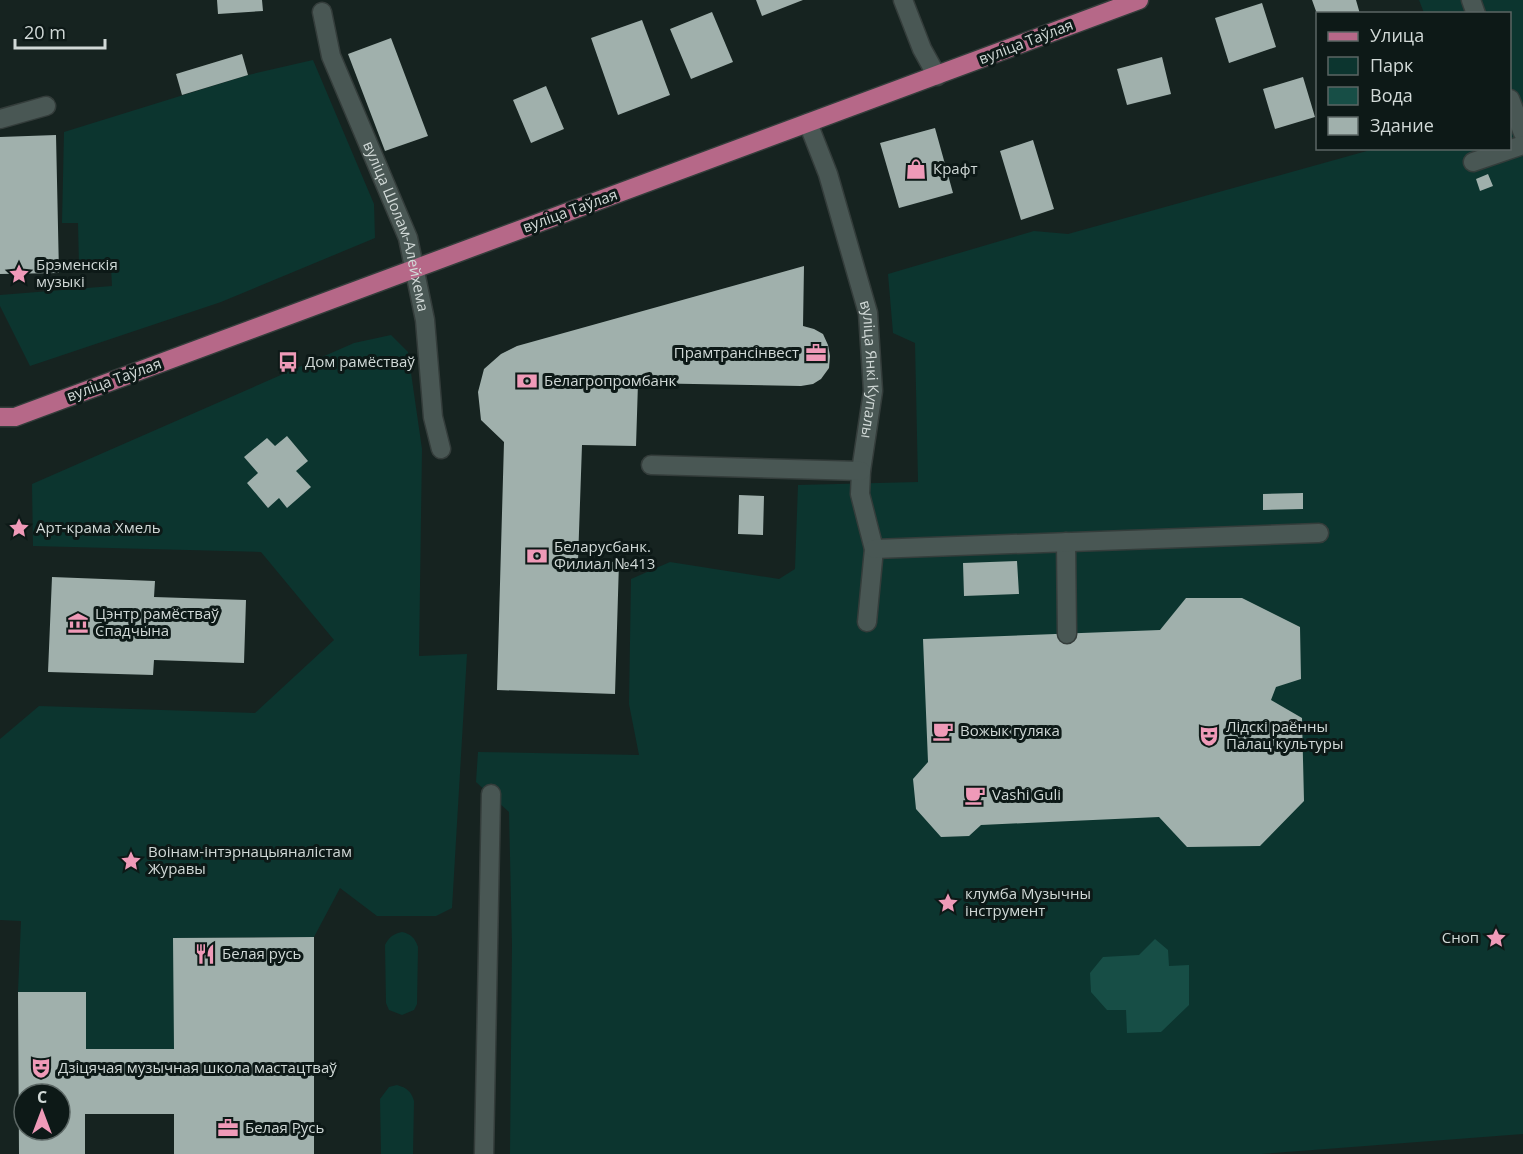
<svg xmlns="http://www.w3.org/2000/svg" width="1523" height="1154" font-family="'Open Sans',sans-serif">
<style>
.green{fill:#0c352f}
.water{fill:#174e46}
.building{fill:#a0b0ac;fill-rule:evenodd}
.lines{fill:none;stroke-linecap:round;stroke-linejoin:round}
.minor-casing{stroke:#343d3b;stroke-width:21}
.major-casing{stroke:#343d3b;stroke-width:21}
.minor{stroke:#495754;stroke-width:18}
.major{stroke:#b66888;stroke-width:18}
.labels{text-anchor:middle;stroke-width:6;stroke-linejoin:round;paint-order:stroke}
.street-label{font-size:15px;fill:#d1d9d7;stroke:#0d1917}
.poi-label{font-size:15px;fill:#d1d9d7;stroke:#0d1917;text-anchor:start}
</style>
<rect width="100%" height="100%" fill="#162320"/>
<path class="green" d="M1419,0H1523V1134L1261,1154H510L512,945L509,812L476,782L478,752L639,755L629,704L631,579L670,562L779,579L795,569L798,485L918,482L915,343L893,333L888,274L1034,231L1068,234L1374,149L1510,148V14L1424,13Z
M313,60L374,204L375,238L221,302L30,366L0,306V295L112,286L111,267L79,266L78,223H62L64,132L248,75Z
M391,335L408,352L422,449L419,656L467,654L452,908L436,916H377L340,888L314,937L174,938V1049H86V992H18L21,921L0,920V739L39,706L255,713L334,640L261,552L33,546L32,484L354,343Z
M402,932C411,934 415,938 418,947L417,1004L414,1010L402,1015L389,1010L386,1003L385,945C389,937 393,934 402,932Z
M397,1085C407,1088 411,1091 414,1101L413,1154H381L380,1099L389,1087Z"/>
<path class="water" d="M1155,939L1168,950L1169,966L1189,965V1005L1161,1032L1127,1033L1126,1010H1107L1091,992L1090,973L1103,957L1139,955Z"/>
<path class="building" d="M217,0H262L263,11L218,14Z
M756,0H803L762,16Z
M1312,0H1356L1360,14H1317Z
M1262,3L1276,47L1229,63L1215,18Z
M712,12L733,62L691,79L670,29Z
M642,20L670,95L618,115L591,38Z
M391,38L428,136L385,151L348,54Z
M242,54L248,75L182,95L176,74Z
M1162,57L1171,94L1127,105L1117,69Z
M1303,77L1315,117L1275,129L1263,89Z
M546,86L564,129L531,143L513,100Z
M935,128L953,193L899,208L880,143Z
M56,135L59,273L0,274V137Z
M1033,140L1054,209L1021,220L1000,151Z
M1488,174L1493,186L1480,191L1476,179Z
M804,266L803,326L814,329L823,334L828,345L830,356L829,368L821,379L813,384L801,386L638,383L636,446L582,445L578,561L619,562L615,694L497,690L504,442L481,420L478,392L484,369L501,354L517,346Z
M287,436L308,461L296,471L311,487L287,508L279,498L268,508L247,483L258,473L244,457L267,438L275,446Z
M1303,493V509L1263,510V494Z
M739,495L764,496L763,535L738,534Z
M1017,561L1019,594L964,596L963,563Z
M52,577L155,581L154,597L246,600L244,663L154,660L153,675L48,672Z
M1186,598H1242L1300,627L1301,679L1276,687L1271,700L1302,718L1304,801L1260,846L1187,847L1159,817L981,825L969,836L941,837L916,809L913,779L928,762L923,639L1160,630Z
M314,937V1154H174V1114H85V1154H19L18,992H86V1049H174L173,938ZM24,1094H60V1130H24Z"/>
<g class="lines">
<g class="minor-casing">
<g id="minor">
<path d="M903,0L922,49L937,76"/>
<path d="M1471,0L1476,14"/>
<path id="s1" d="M322,12L331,56L408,238L425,320L433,417L441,449"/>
<path d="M1510,99L1523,133"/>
<path d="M0,119L46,106"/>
<path id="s2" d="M808,123L828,174L868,313L873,391L861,471L860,494L874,549L867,622"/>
<path d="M1473,162L1523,145"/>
<path d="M651,465L861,471"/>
<path d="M1066,542L1067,634"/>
<path d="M874,549L1319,533"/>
<path d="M484,1154L491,794"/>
</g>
</g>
<g class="major-casing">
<path id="major" d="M0,417H15L1139,0"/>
</g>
<use href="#minor" class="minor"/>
<use href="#major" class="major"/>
</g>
<defs>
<g id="shop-bare" transform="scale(1.62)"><path d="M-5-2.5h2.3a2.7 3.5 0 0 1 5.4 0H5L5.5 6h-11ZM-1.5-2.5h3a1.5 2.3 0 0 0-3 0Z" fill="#ef9ab8" stroke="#0d1917" stroke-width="2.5" paint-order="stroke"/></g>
<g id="sight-bare" transform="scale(1.62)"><path d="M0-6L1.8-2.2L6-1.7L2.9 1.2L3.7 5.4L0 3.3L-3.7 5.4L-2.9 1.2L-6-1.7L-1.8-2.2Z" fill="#ef9ab8" stroke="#0d1917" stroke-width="2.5" paint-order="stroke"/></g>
<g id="office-bare" transform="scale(1.62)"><path d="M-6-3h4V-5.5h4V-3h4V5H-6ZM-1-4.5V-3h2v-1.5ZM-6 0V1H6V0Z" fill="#ef9ab8" stroke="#0d1917" stroke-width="2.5" paint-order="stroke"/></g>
<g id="bus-bare" transform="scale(1.62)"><path d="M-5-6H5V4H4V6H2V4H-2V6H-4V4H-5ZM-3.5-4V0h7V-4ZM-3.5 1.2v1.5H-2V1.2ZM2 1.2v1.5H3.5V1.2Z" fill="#ef9ab8" stroke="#0d1917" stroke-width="2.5" paint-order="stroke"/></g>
<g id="bank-bare" transform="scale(1.62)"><path d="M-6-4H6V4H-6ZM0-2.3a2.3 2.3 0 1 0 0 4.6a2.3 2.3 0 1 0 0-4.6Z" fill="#ef9ab8" stroke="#0d1917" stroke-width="2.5" paint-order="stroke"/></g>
<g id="museum-bare" transform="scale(1.62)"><path d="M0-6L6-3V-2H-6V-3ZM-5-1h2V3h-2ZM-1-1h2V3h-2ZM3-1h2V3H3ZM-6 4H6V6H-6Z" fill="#ef9ab8" stroke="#0d1917" stroke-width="2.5" paint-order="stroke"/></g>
<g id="cafe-bare" transform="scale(1.62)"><path d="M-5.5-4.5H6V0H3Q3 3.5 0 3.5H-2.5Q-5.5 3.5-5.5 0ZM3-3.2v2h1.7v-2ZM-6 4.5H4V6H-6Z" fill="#ef9ab8" stroke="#0d1917" stroke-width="2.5" paint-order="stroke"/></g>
<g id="theatre-bare" transform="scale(1.62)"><path d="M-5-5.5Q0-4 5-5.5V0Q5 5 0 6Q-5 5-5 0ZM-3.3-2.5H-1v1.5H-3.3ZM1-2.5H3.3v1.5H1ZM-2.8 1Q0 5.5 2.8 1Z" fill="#ef9ab8" stroke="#0d1917" stroke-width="2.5" paint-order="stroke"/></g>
<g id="restaurant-bare" transform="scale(1.62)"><path d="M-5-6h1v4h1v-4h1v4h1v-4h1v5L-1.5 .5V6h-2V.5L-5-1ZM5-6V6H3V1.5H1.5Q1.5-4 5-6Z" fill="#ef9ab8" stroke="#0d1917" stroke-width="2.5" paint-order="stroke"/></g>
</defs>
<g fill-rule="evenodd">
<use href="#shop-bare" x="916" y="169"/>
<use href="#sight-bare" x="19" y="274"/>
<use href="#office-bare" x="816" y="353"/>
<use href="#bus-bare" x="288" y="362"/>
<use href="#bank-bare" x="527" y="381"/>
<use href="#sight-bare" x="19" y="528"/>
<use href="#bank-bare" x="537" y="556"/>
<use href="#museum-bare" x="78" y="623"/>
<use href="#cafe-bare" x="943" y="731"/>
<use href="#theatre-bare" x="1209" y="736"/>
<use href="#cafe-bare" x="975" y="795"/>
<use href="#sight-bare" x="131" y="861"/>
<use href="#sight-bare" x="948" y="903"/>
<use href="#sight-bare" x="1496" y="938"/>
<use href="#restaurant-bare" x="205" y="954"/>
<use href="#theatre-bare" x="41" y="1068"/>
<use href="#office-bare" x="228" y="1128"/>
</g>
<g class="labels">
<g class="street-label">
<text transform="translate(1026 42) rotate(-21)" y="5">вуліца Таўлая</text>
<text transform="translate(570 211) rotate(-20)" y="5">вуліца Таўлая</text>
<text dy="5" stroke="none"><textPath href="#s1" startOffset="228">вуліца Шолам-Алейхема</textPath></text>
<text dy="5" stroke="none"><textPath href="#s2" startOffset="256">вуліца Янкі Купалы</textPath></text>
<text transform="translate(114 380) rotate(-20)" y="5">вуліца Таўлая</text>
</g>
<g class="poi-label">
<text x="933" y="174">Крафт</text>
<text x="36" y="270">Брэменскія<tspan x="36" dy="17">музыкі</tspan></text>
<text x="799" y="358" text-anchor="end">Прамтрансінвест</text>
<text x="305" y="367">Дом рамёстваў</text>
<text x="544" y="386">Белагропромбанк</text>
<text x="36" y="533">Арт-крама Хмель</text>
<text x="554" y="552">Беларусбанк.<tspan x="554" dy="17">Филиал №413</tspan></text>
<text x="95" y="619">Цэнтр рамёстваў<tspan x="95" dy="17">Спадчына</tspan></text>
<text x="1226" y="732">Лідскі раённы<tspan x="1226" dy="17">Палац культуры</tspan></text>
<text x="960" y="736">Вожык гуляка</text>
<text x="992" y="800">Vashi Guli</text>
<text x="148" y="857">Воінам-інтэрнацыяналістам<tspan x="148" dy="17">Журавы</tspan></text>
<text x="965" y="899">клумба Музычны<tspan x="965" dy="17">інструмент</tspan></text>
<text x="1479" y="943" text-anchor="end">Сноп</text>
<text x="222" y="959">Белая русь</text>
<text x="58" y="1073">Дзіцячая музычная школа мастацтваў</text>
<text x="245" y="1133">Белая Русь</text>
</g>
</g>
<rect x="1316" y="12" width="195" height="138" fill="#0d1917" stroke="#5b6664" stroke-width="1.5"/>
<rect x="1328" y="32" width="30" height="9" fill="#b66888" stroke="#5b6664" stroke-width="1.5"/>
<text x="1370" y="42" font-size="18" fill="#d1d9d7">Улица</text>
<rect x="1328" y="57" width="30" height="18" fill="#0c352f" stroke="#5b6664" stroke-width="1.5"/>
<text x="1370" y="72" font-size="18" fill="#d1d9d7">Парк</text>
<rect x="1328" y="87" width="30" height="18" fill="#174e46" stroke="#5b6664" stroke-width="1.5"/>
<text x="1370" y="102" font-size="18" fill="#d1d9d7">Вода</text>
<rect x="1328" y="117" width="30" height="18" fill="#a0b0ac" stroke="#5b6664" stroke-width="1.5"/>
<text x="1370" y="132" font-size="18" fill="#d1d9d7">Здание</text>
<g transform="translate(42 1112)"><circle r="28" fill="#0d1917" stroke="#5b6664" stroke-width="1.5"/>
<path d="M0-4.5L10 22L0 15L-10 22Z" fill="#ef9ab8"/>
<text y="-9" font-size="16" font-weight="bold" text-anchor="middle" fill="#d1d9d7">С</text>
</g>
<path d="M15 39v9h90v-9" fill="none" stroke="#d1d9d7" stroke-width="3"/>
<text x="24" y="39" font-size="18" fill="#d1d9d7" stroke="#0d1917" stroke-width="4.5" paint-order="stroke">20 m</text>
</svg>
